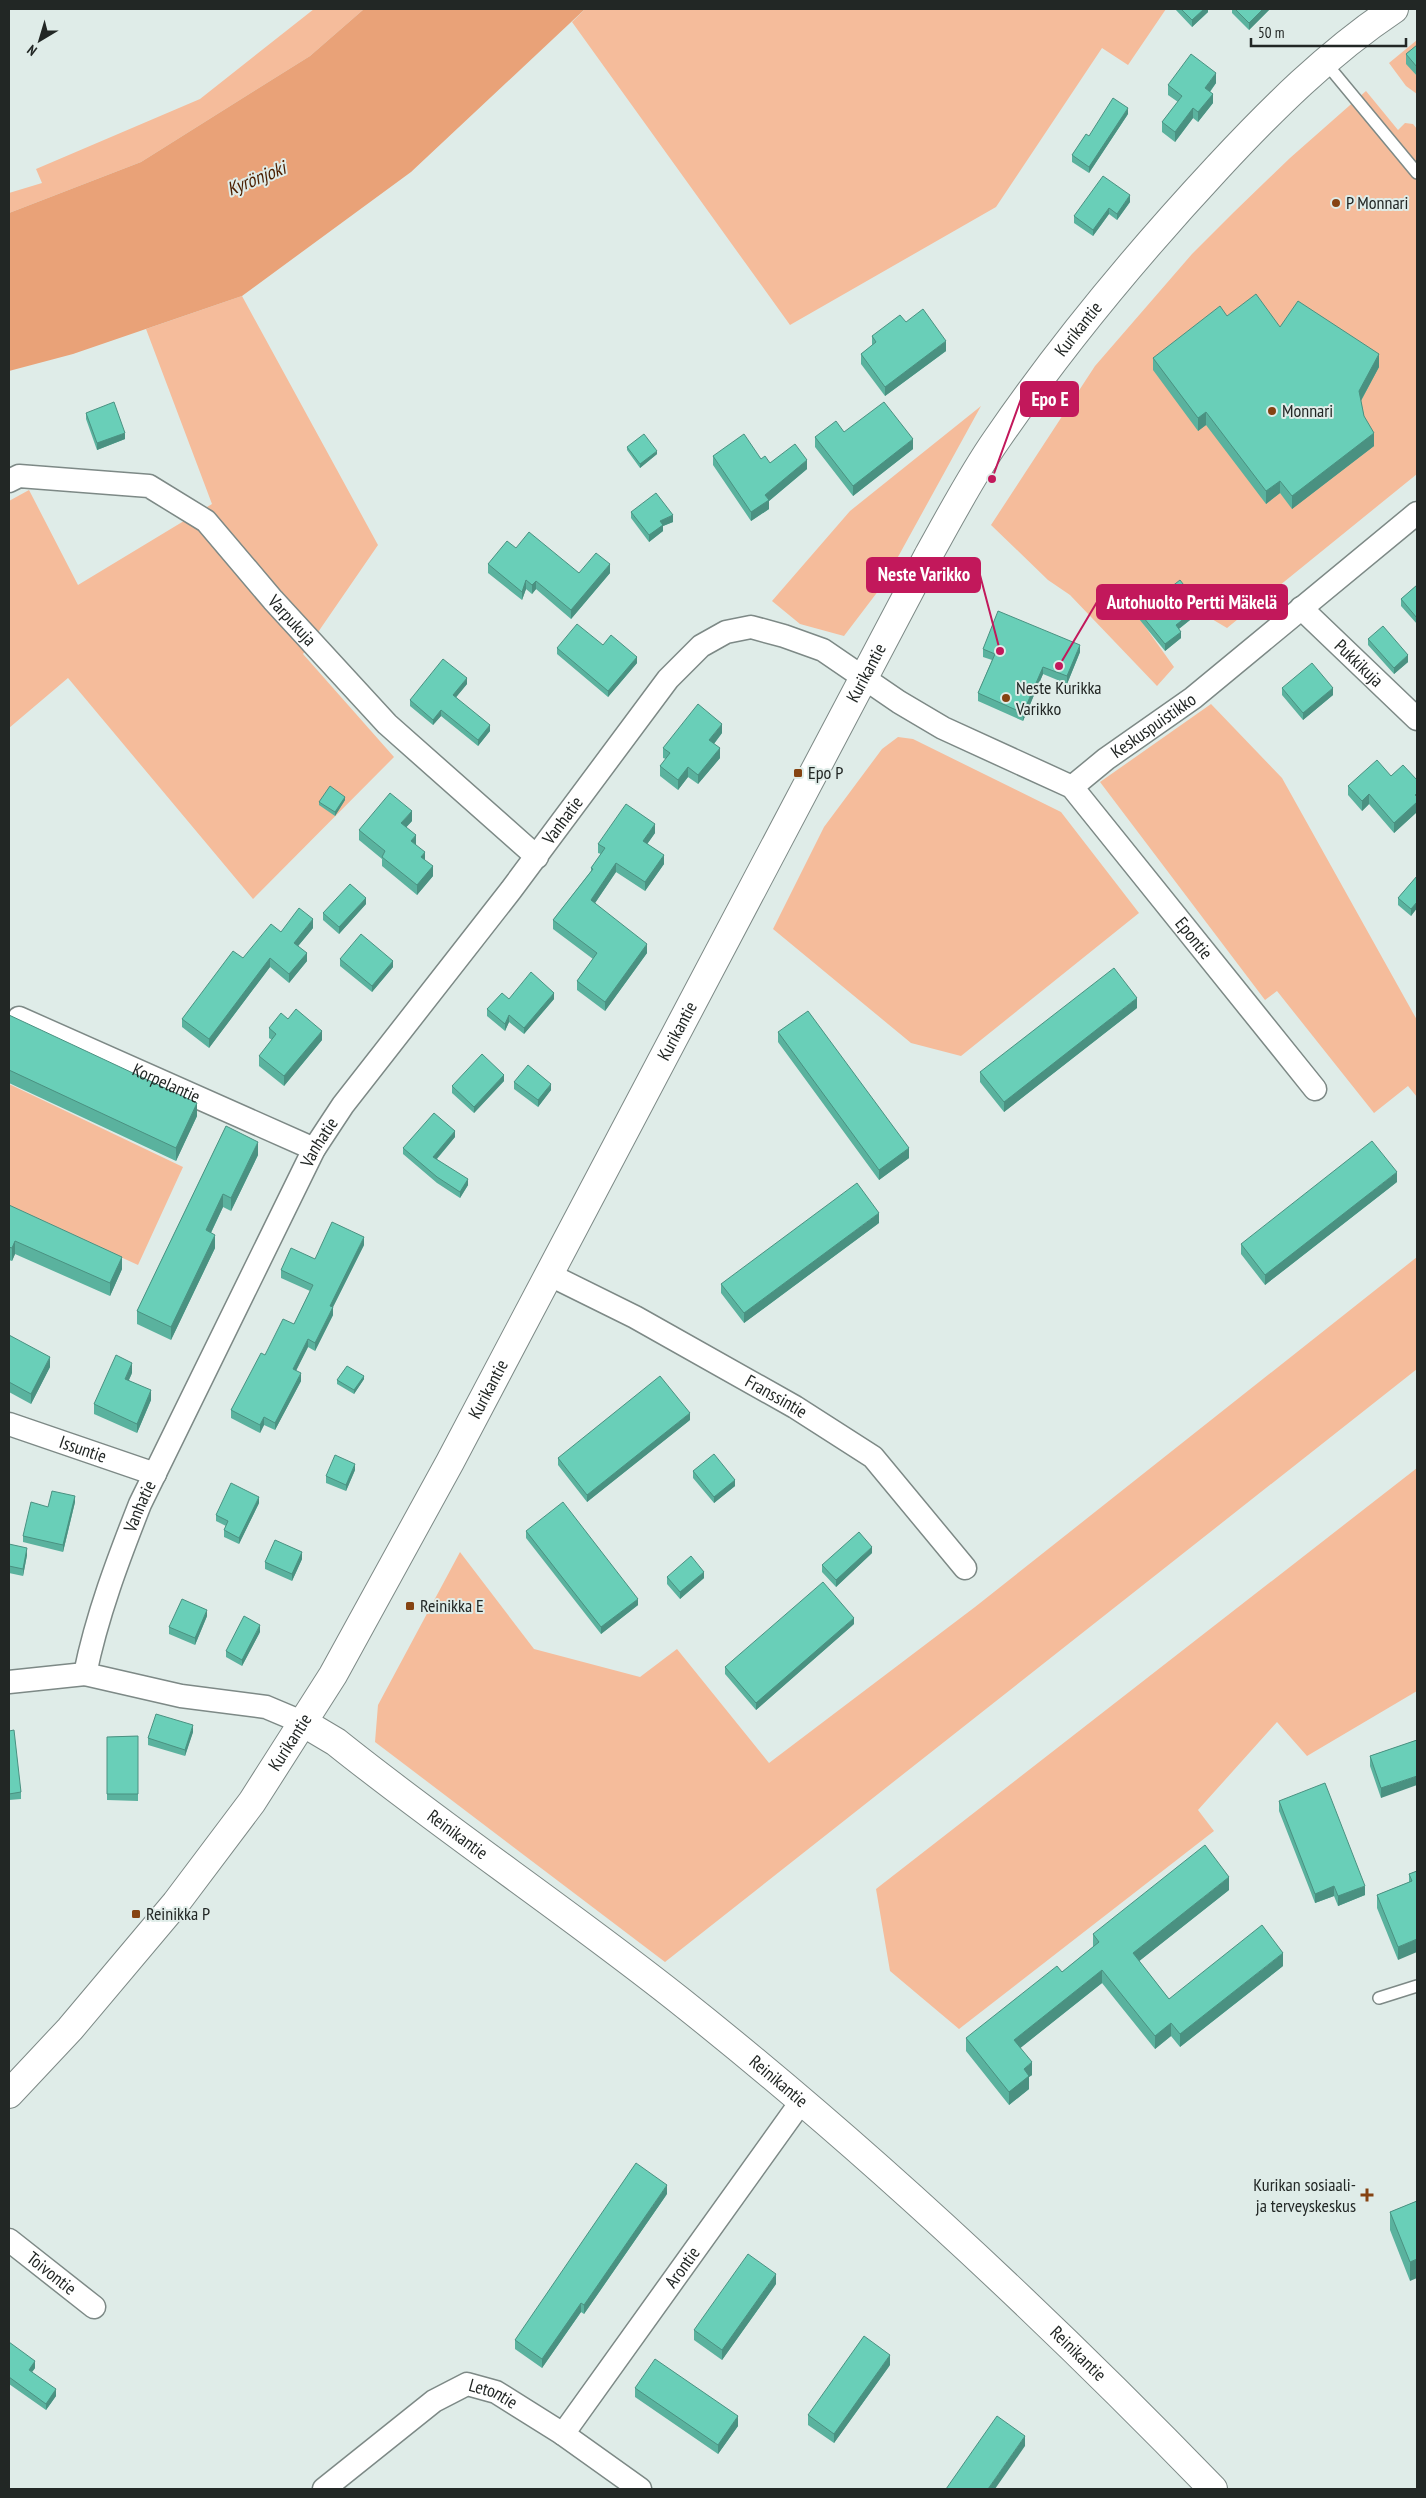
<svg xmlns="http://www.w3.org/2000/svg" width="1426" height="2498" font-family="'PT Sans Narrow',sans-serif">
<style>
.green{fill:#f5bc9b}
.water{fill:#e9a278}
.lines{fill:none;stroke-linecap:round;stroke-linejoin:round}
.service-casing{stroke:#7d8986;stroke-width:14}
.minor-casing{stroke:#7d8986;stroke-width:25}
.tertiary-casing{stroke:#7d8986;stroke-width:30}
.service{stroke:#fff;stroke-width:11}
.minor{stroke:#fff;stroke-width:22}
.tertiary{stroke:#fff;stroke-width:28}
.wall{fill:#5ab29e}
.shaded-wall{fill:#4a9181}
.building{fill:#69cfb8;stroke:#4a9181}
.poi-dot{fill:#854312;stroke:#dfece8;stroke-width:2}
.labels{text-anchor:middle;stroke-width:4;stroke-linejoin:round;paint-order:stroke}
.poi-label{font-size:18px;fill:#222725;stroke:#dfece8;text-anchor:start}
.street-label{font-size:18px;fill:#222725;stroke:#dfece8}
.water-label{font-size:19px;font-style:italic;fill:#4b1f00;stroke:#dfece8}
.leader{fill:none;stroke:#c2185b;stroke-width:2}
.callout-dot{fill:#c2185b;stroke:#dfece8;stroke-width:2}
.callout{fill:#c2185b;stroke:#c2185b;stroke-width:2}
.callout-label{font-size:19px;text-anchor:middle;font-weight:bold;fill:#fff}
</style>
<rect width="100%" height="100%" fill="#dfece8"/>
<path class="green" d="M314,9H364L310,56L141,162L9,213V193L42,183L36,169L200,99Z
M585,9H1166L1128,65L1102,48L996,207L790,325L572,22Z
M1417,40V54L1407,64L1417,76V94L1406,86L1389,63Z
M1366,91L1398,130L1405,123L1413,124L1417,129V474L1227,628L1200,612L1180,586L1139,618L1174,667L1157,686L1070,595L1048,580L991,525L1095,366L1192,254L1234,212L1290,158Z
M242,296L378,545L303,654L394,757L253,899L68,678L9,728V501L29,490L78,585L212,504L146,329Z
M981,406L882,586L844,636L800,624L772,601L850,511Z
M1211,704L1282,778L1417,1020V1097L1408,1086L1374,1113L1277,991L1265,1000L1100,782Z
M898,737L913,739L1061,812L1139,913L961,1056L911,1043L773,929L824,827L882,749Z
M9,1084L183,1167L138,1265L9,1206Z
M1417,1257V1369L665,1962L375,1742L378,1705L460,1552L534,1649L640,1677L677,1649L769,1763L975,1607Z
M1417,1468V1691L1307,1756L1277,1722L1198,1810L1214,1831L959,2029L890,1971L876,1889Z"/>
<path class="water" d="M364,9H585L411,172L242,296L73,354L9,371V213L141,162L310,56Z"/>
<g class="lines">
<g class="service-casing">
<path id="service" d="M1325,62L1417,173
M1379,1998L1417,1986"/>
</g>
<g class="minor-casing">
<g id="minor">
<path id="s1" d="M9,481L19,476L149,486L206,521L273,600L387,724L537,857"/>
<path id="s2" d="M1301,608L1417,719"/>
<path id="s3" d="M1072,787L1106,759L1193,698L1417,513"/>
<path id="s4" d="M19,1018L314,1149"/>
<path id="s5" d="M548,1274L635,1317L795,1407L873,1457L965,1568"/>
<path id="s6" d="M9,1424L155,1474"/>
<path d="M9,1682L85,1674"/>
<path id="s7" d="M304,1723L266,1707L181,1696L85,1674C97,1615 118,1560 140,1504L314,1149L343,1105L511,890L668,679L701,646L726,632L751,627L784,636L823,650L899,702L943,728L1072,787L1315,1089"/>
<path id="s8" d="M9,2240L94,2307"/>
<path id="s9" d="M563,2434L801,2102"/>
<path id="s10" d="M324,2489L434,2401L467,2384L496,2392L563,2434L640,2489"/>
</g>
</g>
<g class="tertiary-casing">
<g id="tertiary">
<path id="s11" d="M304,1723L336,1742C447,1831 567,1911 679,2000C868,2150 1045,2316 1213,2489"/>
<path id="s12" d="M9,2094L70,2029L176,1903L252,1802L333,1675L450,1462L928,556C950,517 971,476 997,439C1063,343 1138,253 1218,167C1271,110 1328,53 1394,9"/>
</g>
</g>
<use href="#service" class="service"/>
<use href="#minor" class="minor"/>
<use href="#tertiary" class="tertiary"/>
</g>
<path class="wall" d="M1175,9H1208V12L1192,27Z
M1232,9H1270L1249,30L1232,13Z
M1417,45V76L1406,64V54Z
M1216,83L1210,92L1213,103L1198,122L1193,118L1175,142L1162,132V122L1178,102L1168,95V85Z
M1128,114L1089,173L1072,162V155L1089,136Z
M1130,202L1117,220L1109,214L1093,236L1074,223V216Z
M1227,316L1379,367L1361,401L1364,416L1374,446L1292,509L1280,493L1266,504L1206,425L1198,431L1153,370V358Z
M872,336L946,351L885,396L861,364V354L872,346Z
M86,413L125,439L97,450L86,419Z
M844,432L913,449L853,496L815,447V437Z
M627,447L657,454L640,468L627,450Z
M713,456L761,459L770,463L807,469L769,501V509L751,521L713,465Z
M631,512L673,522L663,526V531L649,542L631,518Z
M516,548L579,573H610L571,619L536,589L532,594L526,589L522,600L488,573V564Z
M1417,585V624L1401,606V599Z
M1139,612H1200L1179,629L1181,638L1165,651L1139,619Z
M1368,639L1408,662L1394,674L1368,645Z
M603,645L637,663L608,697L557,654V648Z
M983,649L1080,652L1067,684L1043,674L1023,721L978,701V693L992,660L983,657Z
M467,684L456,697L490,731L478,746L441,716L433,725L410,706V700Z
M1282,688L1333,695L1303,720L1282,695Z
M722,733L714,744L720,758L698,784L688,777L678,790L660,776V766L666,759L663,758V748Z
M1391,776L1417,780V812L1394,833L1369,804L1362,811L1348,795V786Z
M345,800L335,816L319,805V802Z
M412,821L406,827L425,860L433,876L417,895L382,866V859L359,840V830Z
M655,833L647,844L664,864L645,891L616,872L595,903L647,953L605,1011L577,990V981L593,959L553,929V920L591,871V868L601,854L598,853V844Z
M1417,876V908L1411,916L1398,905V898Z
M366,904L339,934L323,920V913Z
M313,928L298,946L307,961L289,983L270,967L209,1048L182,1027V1019L281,932Z
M340,959L393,967L372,992L340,966Z
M509,999H554L524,1034L509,1022L505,1031L487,1016V1009Z
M1137,1008L1004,1112L980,1082V1072Z
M9,1015L197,1116L176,1161L9,1083Z
M288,1019L322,1040L284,1086L259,1066V1056L272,1040L269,1038V1028Z
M778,1032L909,1158L879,1180L778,1042Z
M504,1081L474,1113L452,1093V1086Z
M514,1082L551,1090L538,1107L514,1089Z
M226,1126L258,1155L231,1211L223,1207L211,1233L215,1248L171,1340L137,1324V1311Z
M455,1137L437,1159L468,1185L460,1198L437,1183L403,1154V1148Z
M1397,1182L1265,1285L1241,1254V1244Z
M9,1205L122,1269L110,1296L15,1254L12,1261L9,1260Z
M879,1223L744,1323L721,1293V1284Z
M364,1245L333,1307V1315L315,1351L308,1347L296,1370L301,1381L275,1430L264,1425L260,1433L231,1418V1410L265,1355L294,1324L310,1291L281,1278V1270L315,1259Z
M9,1335L50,1367L31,1404L9,1392Z
M132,1373L129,1380L151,1400L137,1433L94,1414V1404Z
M364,1379L354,1394L337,1384V1380Z
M690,1420L587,1502L558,1465V1458Z
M355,1470L346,1491L326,1483V1476Z
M693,1471L735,1486L714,1503L693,1478Z
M75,1502L63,1552L23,1542V1536L48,1507Z
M259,1503L239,1544L224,1537V1530L226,1526L216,1521V1515Z
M526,1531L638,1605L601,1634L526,1538Z
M9,1544L27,1555L23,1576L9,1573Z
M872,1553L836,1587L822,1572V1565Z
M302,1559L292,1581L265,1569V1562Z
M667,1577L704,1578L680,1599L667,1584Z
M207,1616L195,1645L169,1634V1627Z
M854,1624L756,1710L725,1674V1667Z
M260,1632L242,1666L226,1657V1651Z
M9,1731L21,1792V1799L9,1800Z
M193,1732L185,1756L148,1745V1738Z
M138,1736V1801L107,1800V1737Z
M1417,1740L1381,1798L1370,1766V1756Z
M1279,1801L1365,1895L1338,1906L1334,1896L1315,1903L1279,1811Z
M1417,1871L1398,1960L1377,1908V1895L1409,1882V1874Z
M1229,1890L1139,1961L1169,1999L1283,1966L1180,2047L1171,2036L1155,2049L1102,1983L1020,2048L1032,2075L1029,2077V2089L1009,2105L966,2051V2038L1062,1972L1093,1947V1934Z
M667,2194L584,2314L581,2312L542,2368L515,2349V2340Z
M1417,2201L1410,2281L1390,2230V2212Z
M776,2284L722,2360L694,2340V2330Z
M9,2342L35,2368L32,2372L56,2396L46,2410L9,2384Z
M890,2365L834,2443L808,2425V2415Z
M635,2388L738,2426L718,2454L635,2397Z"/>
<path class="shaded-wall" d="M1204,9H1208V12L1192,27V20Z
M1263,9H1270L1249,30V23Z
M1216,73V83L1205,98V88Z
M1213,94V103L1198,122V112Z
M1128,108V114L1089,173V167Z
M1193,108V118L1175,142V132Z
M1130,195V202L1117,220V214Z
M1109,208V214L1093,236V230Z
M946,341V351L885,396V387Z
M1379,354V367L1359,404V391Z
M1206,412V425L1198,431V418Z
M125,433V439L97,450V443Z
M1374,433V446L1292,509V496Z
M913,439V449L853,496V486Z
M657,451V454L640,468V464Z
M807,460V469L769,501V509L751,521V512L765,495Z
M1280,481V493L1266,504V491Z
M673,515V522L663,526V531L649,542V535L660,521Z
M610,564V573L571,619V610Z
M526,580V589L522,600V592Z
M536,581V589L532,594V585Z
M1200,606V612L1176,631V625Z
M1181,632V638L1165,651V644Z
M1080,645V652L1067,684V676Z
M1408,655V662L1394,674V668Z
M637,657V663L608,697V691Z
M1043,667V674L1023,721V713Z
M467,678V684L453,701V695Z
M1333,688V695L1303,720V713Z
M441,710V716L433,725V720Z
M722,724V733L709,750V740Z
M490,725V731L478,746V740Z
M720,748V758L698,784V775Z
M688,767V777L678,790V780Z
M1417,793V812L1394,833V823Z
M1369,794V804L1362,811V801Z
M345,797V800L335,816V812Z
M412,811V821L401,833V823Z
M655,824V833L643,850V841Z
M416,835V845L411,841Z
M425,852V862L421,857Z
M664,855V864L645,891V882Z
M616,863V872L591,909V900Z
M433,866V876L417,895V885Z
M366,898V904L339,934V927Z
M1417,902V908L1411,916V909Z
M313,919V928L294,951V943Z
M647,944V953L605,1011V1002Z
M307,953V961L289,983V974Z
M270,958V967L209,1048V1039Z
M393,961V967L372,992V986Z
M554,993V999L524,1034V1028Z
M1137,998V1008L1004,1112V1102Z
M509,1015V1022L505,1031V1024Z
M322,1031V1040L284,1086V1076Z
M504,1075V1081L474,1113V1107Z
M551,1084V1090L538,1107V1100Z
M197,1103V1116L176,1161V1148Z
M455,1131V1137L433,1163V1157Z
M258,1142V1155L231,1211V1198Z
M909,1148V1158L879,1180V1170Z
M1397,1172V1182L1265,1285V1275Z
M468,1179V1185L460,1198V1192Z
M223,1194V1207L206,1243V1230Z
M879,1213V1223L744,1323V1313Z
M215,1235V1248L171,1340V1327Z
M364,1237V1245L330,1313V1306Z
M15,1241V1254L12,1261V1248Z
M122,1257V1269L110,1296V1283Z
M333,1307V1315L315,1351V1343Z
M308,1339V1347L293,1377V1369Z
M50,1357V1367L31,1404V1394Z
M132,1363V1373L125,1388V1379Z
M301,1373V1381L275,1430V1423Z
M364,1376V1379L354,1394V1390Z
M151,1390V1400L137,1433V1424Z
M690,1413V1420L587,1502V1495Z
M264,1417V1425L260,1433V1425Z
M355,1464V1470L346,1491V1485Z
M735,1480V1486L714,1503V1497Z
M75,1496V1502L63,1552V1545Z
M259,1497V1503L239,1544V1538Z
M872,1547V1553L836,1587V1580Z
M27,1548V1555L23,1576V1569Z
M302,1552V1559L292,1581V1574Z
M704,1572V1578L680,1599V1592Z
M638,1599V1605L601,1634V1627Z
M207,1610V1616L195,1645V1638Z
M854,1618V1624L756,1710V1703Z
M260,1625V1632L242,1666V1660Z
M193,1725V1732L185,1756V1750Z
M1417,1776V1785L1381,1798V1788Z
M1229,1877V1890L1133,1966V1953Z
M1334,1886V1896L1315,1903V1894Z
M1365,1886V1895L1338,1906V1896Z
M1417,1939V1952L1398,1960V1947Z
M1283,1953V1966L1180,2047V2034Z
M1102,1970V1983L1014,2053V2040Z
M1171,2023V2036L1155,2049V2036Z
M1032,2062V2075L1029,2077V2089L1009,2105V2092L1024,2069Z
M667,2185V2194L584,2314V2305Z
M1417,2259V2278L1410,2281V2262Z
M776,2274V2284L722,2360V2350Z
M581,2303V2312L542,2368V2359Z
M890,2355V2365L834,2443V2434Z
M35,2361V2368L29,2376V2370Z
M56,2389V2396L46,2410V2404Z
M738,2416V2426L718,2454V2445Z
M1025,2436V2446L995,2489H988Z"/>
<path class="building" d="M1181,9H1204L1192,20Z
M1235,9H1263L1249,23Z
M1417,45V67L1406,54Z
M1191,54L1216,73L1205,88L1213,94L1198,112L1193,108L1175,132L1162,122L1182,96L1168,85Z
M1113,98L1128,108L1089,167L1072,155L1086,134L1089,136Z
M1103,176L1130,195L1117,214L1109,208L1093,230L1074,216Z
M1256,294L1280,327L1298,301L1379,354L1359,391L1364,416L1374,433L1292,496L1280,481L1266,491L1206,412L1198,418L1153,358L1220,306L1227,316Z
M923,309L946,341L885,387L861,354L876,342L872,336L900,315L906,322Z
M114,402L125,433L97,443L86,413Z
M884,402L913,439L853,486L815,437L836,421L844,432Z
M644,434L657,451L640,464L627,447Z
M744,434L761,459L765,456L770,463L795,444L807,460L765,495L769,500L751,512L713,456Z
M656,493L673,515L660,521L663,525L649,535L631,512Z
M529,532L579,573L596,553L610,564L571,610L536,581L532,585L526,580L522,592L488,564L507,541L516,548Z
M1180,580L1200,606L1176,625L1181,632L1165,644L1139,612Z
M1417,585V618L1401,599Z
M998,611L1080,645L1067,676L1043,667L1023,713L978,693L995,654L983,649Z
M577,624L603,645L611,635L637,657L608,691L557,648Z
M1383,626L1408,655L1394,668L1368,639Z
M443,659L467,678L453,695L490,725L478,740L441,710L433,720L410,700Z
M1312,663L1333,688L1303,713L1282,688Z
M698,704L722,724L709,740L720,748L698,775L688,767L678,780L660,766L670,753L663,748Z
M1377,760L1391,776L1403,765L1417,780V793L1415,795L1417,797V802L1394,823L1369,794L1362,801L1348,786Z
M330,786L345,797L335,812L319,802Z
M390,793L412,811L401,823L416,835L411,841L425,852L421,857L433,866L417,885L382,857L385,851L359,830Z
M626,804L655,824L643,841L664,855L645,882L616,863L591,900L647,944L605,1002L577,981L597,953L553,920L593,869L591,868L605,848L598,844Z
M1417,876V902L1411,909L1398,898Z
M350,884L366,898L339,927L323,913Z
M299,908L313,919L294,943L307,953L289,974L270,958L209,1039L182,1019L233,951L243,958L271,924L281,932Z
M361,934L393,961L372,986L340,959Z
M1114,968L1137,998L1004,1102L980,1072Z
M531,972L554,993L524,1028L509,1015L505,1024L487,1009L502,993L509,999Z
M296,1009L322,1031L284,1076L259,1056L276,1034L269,1028L281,1013L288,1019Z
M808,1011L909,1148L879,1170L778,1032Z
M9,1015L197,1103L176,1148L9,1070Z
M482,1054L504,1075L474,1107L452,1086Z
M528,1065L551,1084L538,1100L514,1082Z
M434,1113L455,1131L433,1157L468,1179L460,1192L437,1177L403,1148Z
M226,1126L258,1142L231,1198L223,1194L206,1230L215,1235L171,1327L137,1311Z
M1372,1141L1397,1172L1265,1275L1241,1244Z
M857,1183L879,1213L744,1313L721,1284Z
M9,1205L122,1257L110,1283L15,1241L12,1248L9,1247Z
M332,1222L364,1237L330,1306L333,1307L315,1343L308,1339L293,1369L301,1373L275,1423L264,1417L260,1425L231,1410L261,1353L265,1355L283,1319L294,1324L313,1285L281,1270L291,1248L315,1259Z
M9,1335L50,1357L31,1394L9,1382Z
M116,1355L132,1363L125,1379L151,1390L137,1424L94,1404Z
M347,1366L364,1376L354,1390L337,1380Z
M660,1376L690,1413L587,1495L558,1458Z
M714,1454L735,1480L714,1497L693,1471Z
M335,1455L355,1464L346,1485L326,1476Z
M231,1483L259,1497L239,1538L224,1530L228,1521L216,1515Z
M52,1491L75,1496L63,1545L23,1536L31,1502L48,1507Z
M563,1502L638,1599L601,1627L526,1531Z
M859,1532L872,1547L836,1580L822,1565Z
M275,1540L302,1552L292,1574L265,1562Z
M9,1544L27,1548L23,1569L9,1566Z
M691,1556L704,1572L680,1592L667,1577Z
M823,1582L854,1618L756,1703L725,1667Z
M182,1599L207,1610L195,1638L169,1627Z
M244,1616L260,1625L242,1660L226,1651Z
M156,1714L193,1725L185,1750L148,1738Z
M14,1730L21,1792L9,1794V1731Z
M138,1736V1794H107V1737Z
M1417,1740V1776L1381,1788L1370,1756Z
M1325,1783L1365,1886L1338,1896L1334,1886L1315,1894L1279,1801Z
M1205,1845L1229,1877L1133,1953L1169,1999L1262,1925L1283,1953L1180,2034L1171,2023L1155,2036L1102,1970L1014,2040L1032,2062L1024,2069L1029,2076L1009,2092L966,2038L1057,1966L1062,1972L1099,1942L1093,1934Z
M1417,1871V1939L1398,1947L1377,1895L1412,1881L1409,1874Z
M636,2163L667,2185L584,2305L581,2303L542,2359L515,2340Z
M1417,2201V2259L1410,2262L1390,2212Z
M748,2254L776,2274L722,2350L694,2330Z
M864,2336L890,2355L834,2434L808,2415Z
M9,2342L35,2361L29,2370L56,2389L46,2404L9,2377Z
M655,2359L738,2416L718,2445L635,2388Z
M997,2416L1025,2436L988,2489H946Z"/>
<g class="poi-dot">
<circle cx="1336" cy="203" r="5"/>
<circle cx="1272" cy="411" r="5"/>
<circle cx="1006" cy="698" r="5"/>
<rect x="793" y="768" width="10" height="10" rx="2.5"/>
<rect x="405" y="1601" width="10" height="10" rx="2.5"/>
<rect x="131" y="1909" width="10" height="10" rx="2.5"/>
<path d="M1364.5 2187.5h5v5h5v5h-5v5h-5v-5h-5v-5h5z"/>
</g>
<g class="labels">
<g class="poi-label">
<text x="1346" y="209">P Monnari</text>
<text x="1282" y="417">Monnari</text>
<text x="1016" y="694">Neste Kurikka<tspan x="1016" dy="21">Varikko</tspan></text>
<text x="808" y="779">Epo P</text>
<text x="420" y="1612">Reinikka E</text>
<text x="146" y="1920">Reinikka P</text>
<text x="1356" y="2191" text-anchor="end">Kurikan sosiaali-<tspan x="1356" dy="21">ja terveyskeskus</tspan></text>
</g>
<g class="street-label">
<text dy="6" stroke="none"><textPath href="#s12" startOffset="2071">Kurikantie</textPath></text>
<text dy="6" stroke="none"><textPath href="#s1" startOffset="340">Varpukuja</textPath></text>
<text dy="6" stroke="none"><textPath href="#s2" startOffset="80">Pukkikuja</textPath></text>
<text dy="6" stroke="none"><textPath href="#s12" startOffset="1666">Kurikantie</textPath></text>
<text dy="6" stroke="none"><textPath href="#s3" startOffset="102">Keskuspuistikko</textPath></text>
<text dy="6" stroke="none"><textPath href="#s7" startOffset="1212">Vanhatie</textPath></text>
<text dy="6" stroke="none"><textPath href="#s7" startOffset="2044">Epontie</textPath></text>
<text dy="6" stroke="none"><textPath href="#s12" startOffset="1261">Kurikantie</textPath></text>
<text dy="6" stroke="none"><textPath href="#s4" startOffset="161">Korpelantie</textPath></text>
<text dy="6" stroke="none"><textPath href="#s7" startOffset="808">Vanhatie</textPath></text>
<text dy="6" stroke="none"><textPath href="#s12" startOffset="856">Kurikantie</textPath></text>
<text dy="6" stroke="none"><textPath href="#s5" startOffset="259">Franssintie</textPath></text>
<text dy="6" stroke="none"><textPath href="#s6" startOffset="78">Issuntie</textPath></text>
<text dy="6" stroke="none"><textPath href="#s7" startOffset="402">Vanhatie</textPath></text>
<text dy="6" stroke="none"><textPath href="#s12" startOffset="451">Kurikantie</textPath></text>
<text dy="6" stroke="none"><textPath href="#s11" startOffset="190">Reinikantie</textPath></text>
<text dy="6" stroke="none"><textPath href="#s11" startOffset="595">Reinikantie</textPath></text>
<text dy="6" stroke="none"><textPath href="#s9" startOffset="205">Arontie</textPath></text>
<text dy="6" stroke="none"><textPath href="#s8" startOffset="54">Toivontie</textPath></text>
<text dy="6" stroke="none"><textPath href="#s11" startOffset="1000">Reinikantie</textPath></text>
<text dy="6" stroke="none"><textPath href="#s10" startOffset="206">Letontie</textPath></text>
</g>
<g class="water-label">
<text transform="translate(256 178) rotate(-22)" y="7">Kyrönjoki</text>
</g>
</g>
<path class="leader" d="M992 479L1021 399M1000 651L980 575M1059 666L1097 602"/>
<g class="callout-dot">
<circle cx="992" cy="479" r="5"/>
<circle cx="1000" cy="651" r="5"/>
<circle cx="1059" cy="666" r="5"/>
</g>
<g class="callout">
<rect x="1021" y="382" width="57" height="34" rx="5"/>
<rect x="867" y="558" width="113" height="34" rx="5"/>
<rect x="1097" y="585" width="190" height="34" rx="5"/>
</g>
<g class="callout-label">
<text x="1050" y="406">Epo E</text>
<text x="924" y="581">Neste Varikko</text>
<text x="1192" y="609">Autohuolto Pertti Mäkelä</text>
</g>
<rect width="1426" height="2498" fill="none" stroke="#222725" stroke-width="20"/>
<g transform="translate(40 40) rotate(218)" stroke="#dfece8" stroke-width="4" paint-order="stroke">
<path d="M0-4L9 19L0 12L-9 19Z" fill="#222725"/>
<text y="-8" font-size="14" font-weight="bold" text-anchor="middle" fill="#222725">N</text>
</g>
<path d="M1251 38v8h155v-8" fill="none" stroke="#222725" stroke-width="2.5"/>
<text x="1258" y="38" font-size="15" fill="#222725" stroke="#dfece8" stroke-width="4" paint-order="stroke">50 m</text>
</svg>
